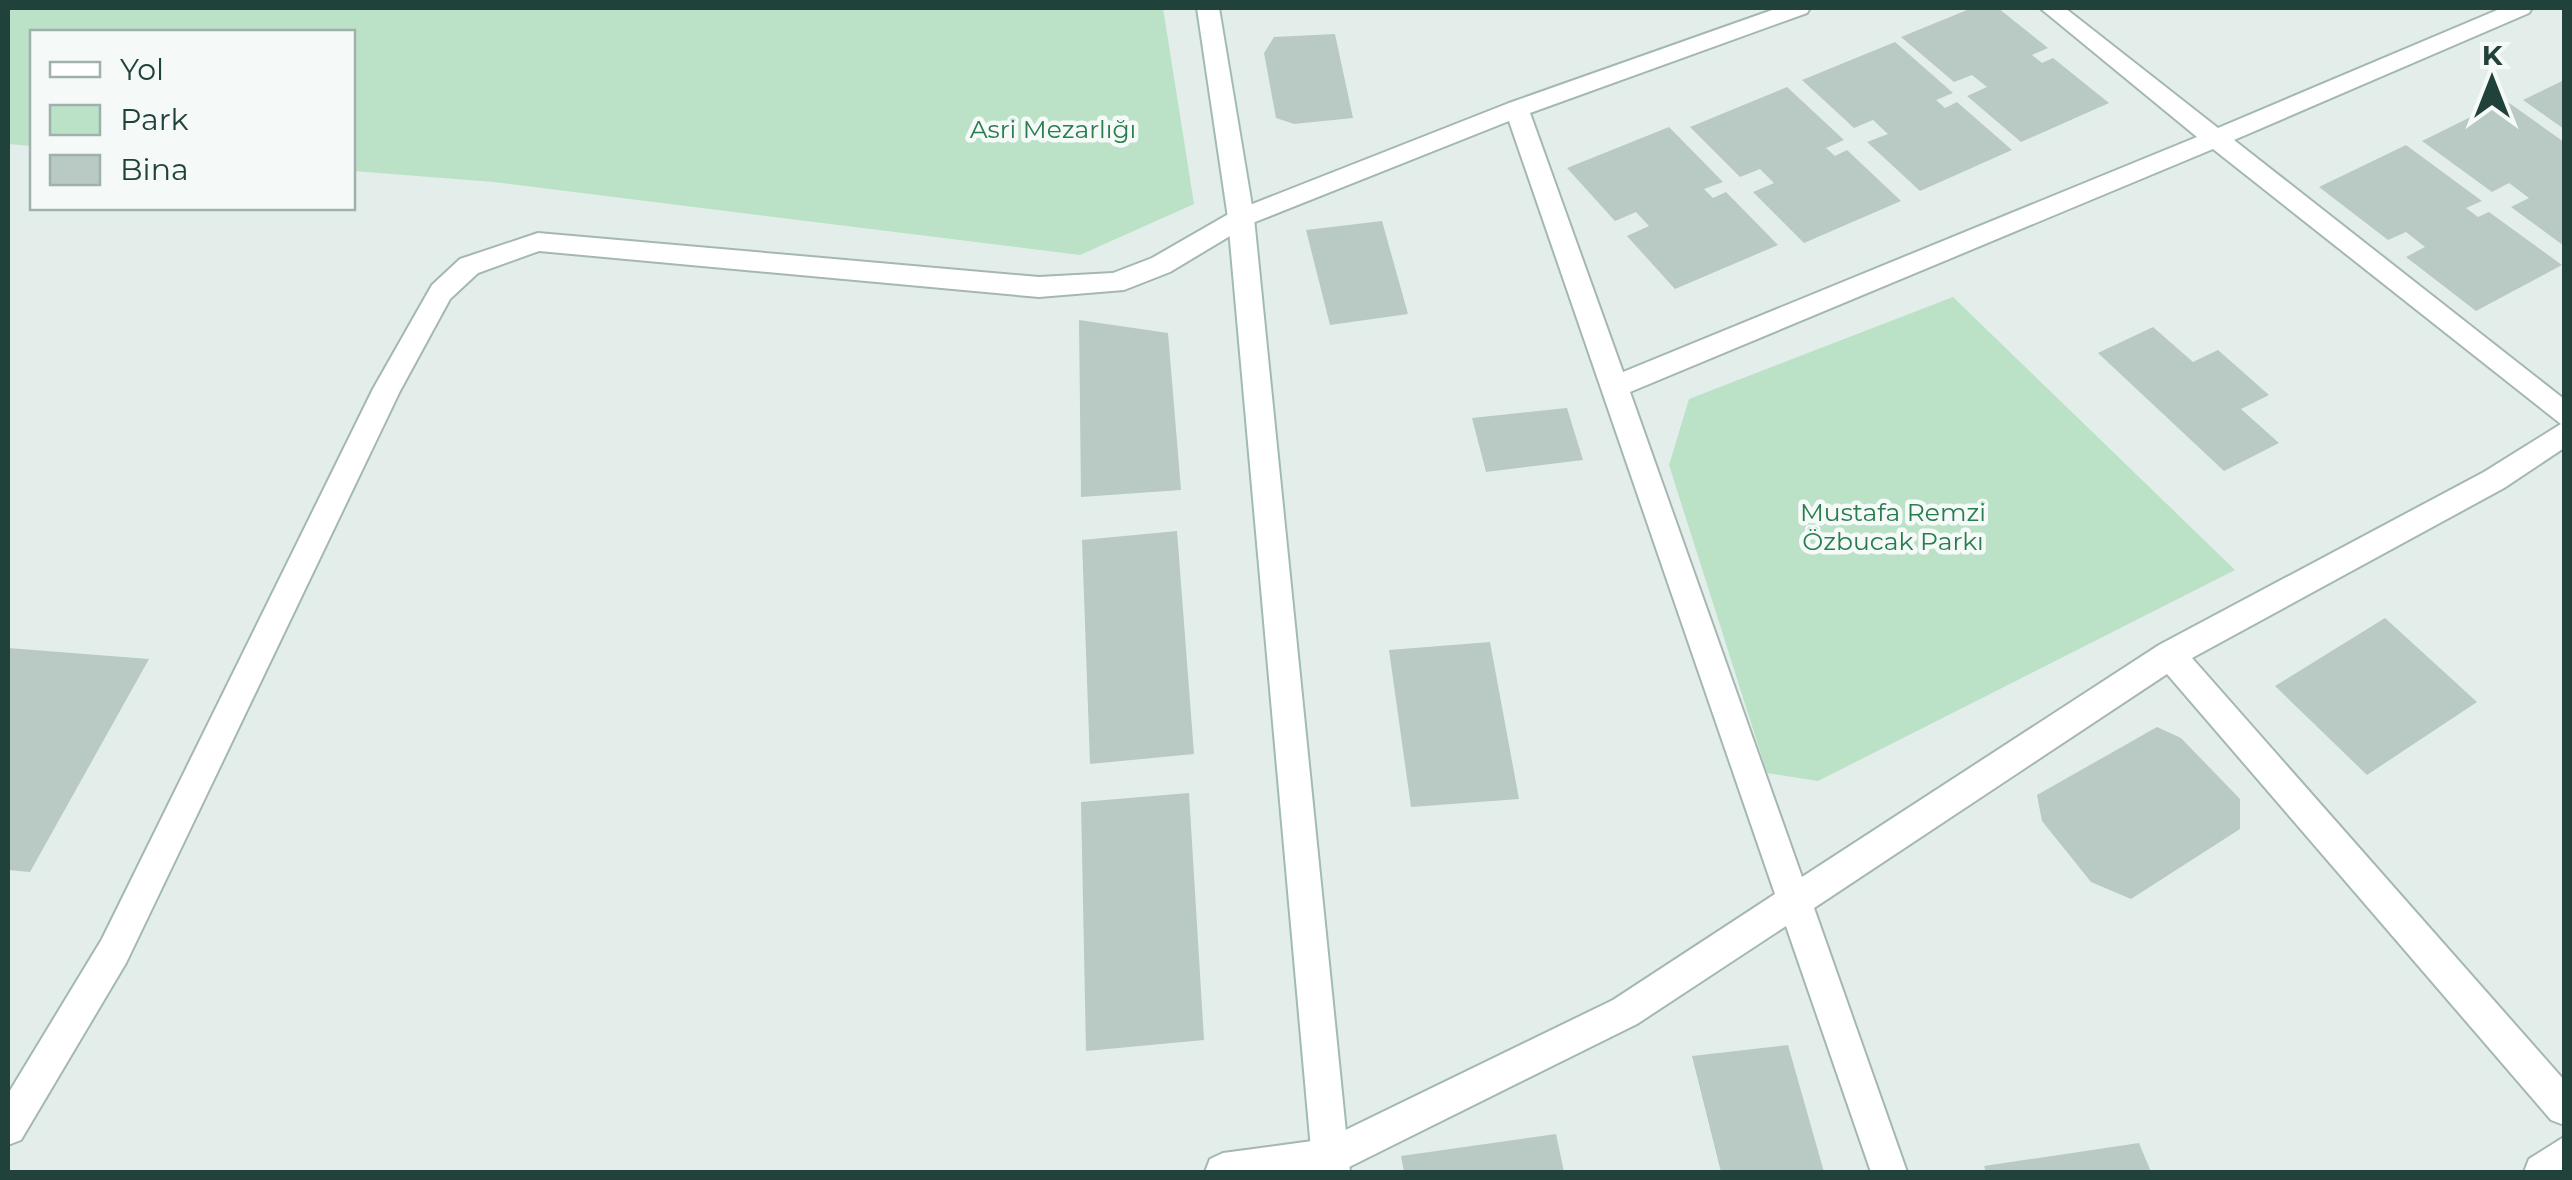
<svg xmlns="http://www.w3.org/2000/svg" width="2572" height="1180" font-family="Montserrat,sans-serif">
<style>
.green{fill:#bbe1c7}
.building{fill:#b8cac3}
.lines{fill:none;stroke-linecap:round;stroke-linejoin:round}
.street-casing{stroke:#a5b7b2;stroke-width:4}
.secondary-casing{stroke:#a1bbb3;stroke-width:4}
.street{fill:#fff;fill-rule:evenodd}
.secondary{fill:#fff;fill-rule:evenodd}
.labels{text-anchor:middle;stroke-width:9;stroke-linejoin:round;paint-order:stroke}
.park-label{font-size:25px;fill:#277d4d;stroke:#f5faf8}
</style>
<rect width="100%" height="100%" fill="#e3eeea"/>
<path class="green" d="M8,8H1163L1194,204L1080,255L494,182L353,171L352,32H32V146L8,144Z
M1953,297L2235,570L1818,781L1767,773L1669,465L1689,399Z"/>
<path class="building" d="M1972,8H1998L2048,48L2032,55L2042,63L2053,58L2109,103L2021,142L1967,96L1987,87L1972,75L1954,82L1901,37Z
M1335,34L1353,118L1294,124L1276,118L1264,53L1274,37Z
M1895,42L1953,93L1936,100L1945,108L1957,102L2012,150L1920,191L1867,142L1888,134L1873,120L1854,128L1802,80Z
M2564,80V129L2523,100Z
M1787,87L1844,140L1826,148L1835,156L1847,150L1901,201L1804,243L1753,192L1774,183L1760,169L1740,177L1690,127Z
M2505,100L2564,142V246L2511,207L2529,198L2509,183L2492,192L2422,141Z
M1669,127L1723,182L1704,189L1713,198L1726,192L1778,245L1675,289L1627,236L1649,226L1636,212L1615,221L1567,168Z
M2406,145L2482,201L2466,208L2478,217L2489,212L2562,265L2476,311L2406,257L2425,247L2406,232L2388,240L2319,187Z
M1382,221L1408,314L1330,325L1306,230Z
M1079,320L1168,333L1181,490L1081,497Z
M2153,327L2193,362L2218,350L2269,395L2241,409L2279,443L2224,471L2098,353Z
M1567,408L1583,460L1486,472L1472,418Z
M1177,531L1194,754L1090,764L1082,540Z
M2385,618L2477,702L2367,775L2275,686Z
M1490,642L1519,799L1411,807L1389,650Z
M8,648L149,659L30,872L8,870Z
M2157,727L2181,738L2240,799V829L2131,899L2091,882L2042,821L2037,795Z
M1189,793L1204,1040L1086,1051L1081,802Z
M1788,1045L1824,1172H1721L1692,1056Z
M1556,1134L1564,1172H1404L1401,1156Z
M2139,1143L2151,1172H1986L1984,1166Z"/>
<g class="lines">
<g class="street-casing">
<path id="street" d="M1778,8H1810L1807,13L1530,113L1623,372L2197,137L2040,8H2065L2218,128L2502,8H2532L2529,13L2234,140L2564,399V448L2504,488L2192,658L2564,1080V1125L2551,1120L2167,674L1814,908L1907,1172H1871L1786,926L1637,1024L1343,1170L1205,1172L1210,1159L1223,1153L1327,1139L1613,1000L1775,894L1509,121L1250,224L1170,272L1124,290L1039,297L539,251L478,273L450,299L400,391L126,963L21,1140L8,1145V1094L102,939L373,389L432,285L460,259L538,233L1039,277L1113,273L1152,258L1232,212L1509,103ZM2213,149L2561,424L2484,472L2159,645L1802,877L1630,392Z
M2564,1137V1172H2524L2529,1159Z"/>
</g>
<g class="secondary-casing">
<path id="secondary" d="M1197,8H1219L1254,218L1350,1172H1313L1228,218Z"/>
</g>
<use href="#street" class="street"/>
<use href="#secondary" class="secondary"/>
</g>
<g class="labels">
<g class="park-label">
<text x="1053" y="138">Asri Mezarlığı</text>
<text x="1893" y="521">Mustafa Remzi<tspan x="1893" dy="29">Özbucak Parkı</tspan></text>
</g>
</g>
<rect width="2572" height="1180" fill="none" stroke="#21423b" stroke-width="20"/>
<rect x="30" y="30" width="325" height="180" fill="#f5faf8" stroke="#a0b0ac" stroke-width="2.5"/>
<rect x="50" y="62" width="50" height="15" fill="#ffffff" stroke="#a0b0ac" stroke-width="2.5"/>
<text x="120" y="80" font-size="30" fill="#21423b">Yol</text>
<rect x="50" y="105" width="50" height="30" fill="#bbe1c7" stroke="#a0b0ac" stroke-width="2.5"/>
<text x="120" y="130" font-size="30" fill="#21423b">Park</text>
<rect x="50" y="155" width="50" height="30" fill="#b8cac3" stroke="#a0b0ac" stroke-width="2.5"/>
<text x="120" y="180" font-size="30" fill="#21423b">Bina</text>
<g transform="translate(2492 80)" stroke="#f5faf8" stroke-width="8" paint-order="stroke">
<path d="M0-8L18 38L0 25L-18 38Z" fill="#21423b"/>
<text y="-15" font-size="28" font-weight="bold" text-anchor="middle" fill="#21423b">K</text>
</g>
</svg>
